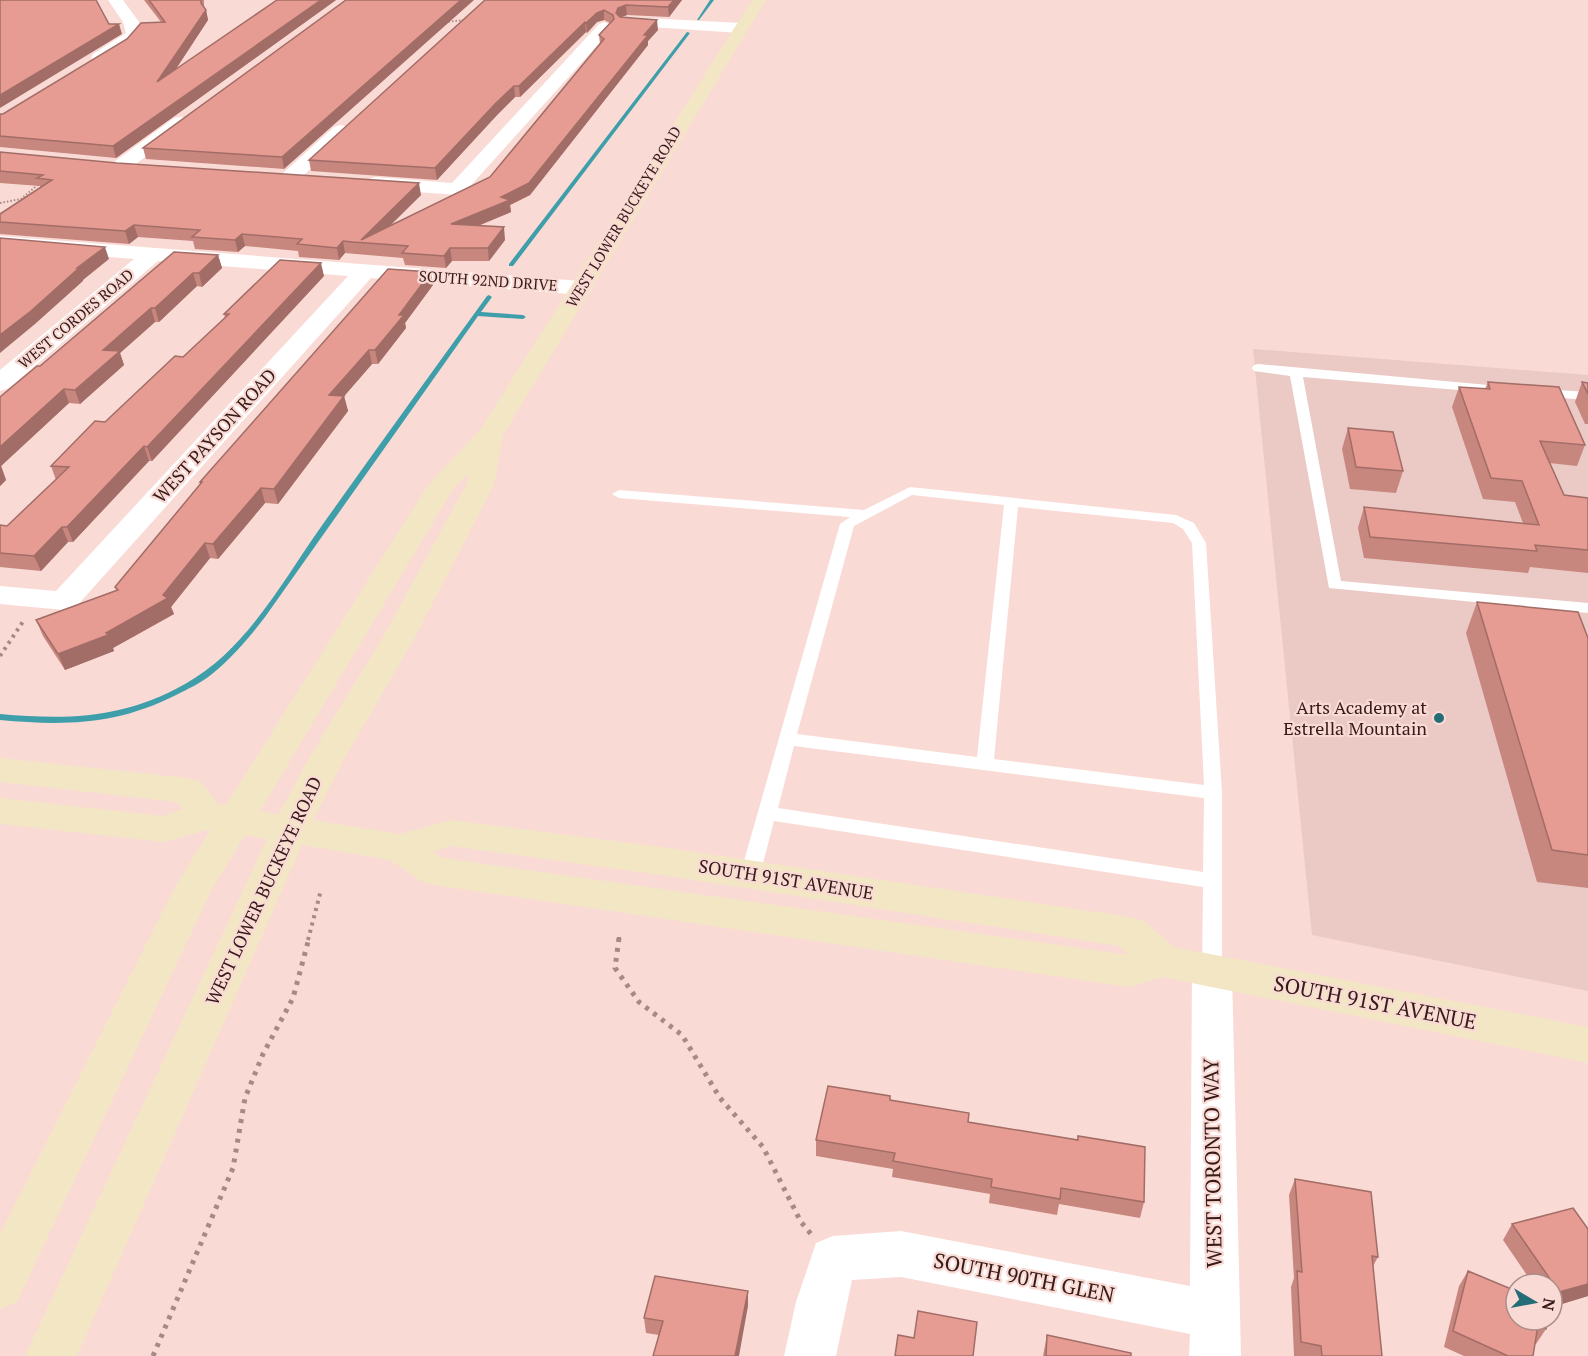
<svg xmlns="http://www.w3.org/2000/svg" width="1588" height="1356" font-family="'PT Serif',serif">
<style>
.built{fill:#ebc9c4}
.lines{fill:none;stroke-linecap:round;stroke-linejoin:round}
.stream{fill:#3e9eaa;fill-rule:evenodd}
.path-far2{stroke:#a78985;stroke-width:2;stroke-dasharray:1.5 2;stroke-linecap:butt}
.path-far1{stroke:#a78985;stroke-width:4;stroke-dasharray:3 4.5;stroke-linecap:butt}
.path{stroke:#a78985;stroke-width:5;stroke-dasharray:4 6;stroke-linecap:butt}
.lane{fill:#fff;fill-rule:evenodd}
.street{fill:#fff;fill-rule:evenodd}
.secondary{fill:#f3e6c4;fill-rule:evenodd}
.wall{fill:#c7867e}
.shaded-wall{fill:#a26d67}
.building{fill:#e79c93;stroke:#a26d67;stroke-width:1.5}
.poi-dot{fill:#246d77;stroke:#fadad5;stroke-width:2}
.labels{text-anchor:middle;stroke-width:4.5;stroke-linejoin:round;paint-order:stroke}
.far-street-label{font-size:15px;fill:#361a17;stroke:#fadad5}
.street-label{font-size:18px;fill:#361a17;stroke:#fadad5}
.poi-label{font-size:18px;fill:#361a17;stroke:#fadad5;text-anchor:end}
.near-street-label{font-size:21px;fill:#361a17;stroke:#fadad5}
</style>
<rect width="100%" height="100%" fill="#fadad5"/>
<path class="built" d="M1253,349L1588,375V991L1312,935Z"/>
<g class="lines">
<path class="stream" d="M710,0H714L699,20H697Z
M687,32L690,33L513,266H509V264Z
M489,295L492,297L481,312L523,315L526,317L523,319L478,316L265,617C249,638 232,658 212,674C201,683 188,689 176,695C117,725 64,726 0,720V714C68,720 123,719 185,684C247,650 283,580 323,524C377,448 432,372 487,296Z"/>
<path class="path-far2" d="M445,22L465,20
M0,203L21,199L41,182"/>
<path class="path-far1" d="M0,656L24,620
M308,940L321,890
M619,940V937"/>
<path class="path" d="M619,938L615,968L639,1002L682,1035L720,1098L763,1147L801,1222L811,1234
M153,1356L233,1168L245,1098L263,1054L293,998L309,938"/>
<path class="lane" d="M1258,364L1510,387L1512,390L1510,393L1506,394L1303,377L1341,581L1588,603V613L1329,588L1290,376L1254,371L1252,368L1254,365Z
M1541,389L1588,392V400L1537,396L1535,393L1537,390Z
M910,487L1176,515L1194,523L1206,543L1222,793V971L1219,977L1212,979L1205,977L1202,971L1203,887L774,821L760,875L757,880L750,882L743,880L740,875L840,524L850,517L619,498L612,494L619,490L864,510ZM912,495L1004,505L977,757L797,734L854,526ZM1018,507L1173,523L1183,529L1192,543L1204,785L994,759ZM794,746L1204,798L1203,872L778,808Z"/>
<path class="street" d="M108,0H123L139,22L142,34L129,47L99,63L91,58L93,54L126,33L123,22Z
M627,17L740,23L748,28L740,33L621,25L619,22L621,19Z
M605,22L613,27L611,30L464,193L457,195L376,189L369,187L366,183L369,179L376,177L452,183L599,24Z
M180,117L186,118L189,122L186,126L128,170H114L111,166L114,162L174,118Z
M341,125L348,127L350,131L348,135L296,182H282L279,178L282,174L334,127Z
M0,236L581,281L589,283L592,288L589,293L581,295L371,278L75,608L64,610L0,604V586L56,591L348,276L158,261L9,388L0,391V370L134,259L0,248Z
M1212,955L1226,960L1232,971L1241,1356H1189L1190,1334L901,1277L852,1280L836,1356H784L796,1302L816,1243L833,1236L901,1231L1190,1286L1192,971L1198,960Z"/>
<path class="secondary" d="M752,0H766L503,435L494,485L415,637L342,763L313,820L400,834L451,820L661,847L1130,917L1144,921L1174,947L1588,1027V1063L1162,977L1129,987L434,885L421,881L390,860L302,845L77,1356H25L267,839L245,835L212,889L17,1302L0,1309V1234L176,885L211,829L164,842L0,824V798L163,816L183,809L177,802L0,782V758L188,778L201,782L218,804L226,805L428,485L480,430ZM469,473L466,485L383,637L306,763L279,814L260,811L453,489ZM451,846L661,875L1119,946L1129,955L443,858L433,852Z"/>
</g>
<path class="wall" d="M144,0H204V7L206,10L208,20L176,69L277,0H336L116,158L0,147V114H3L161,22Z
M346,0L284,169L146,159L143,148Z
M485,0H682L669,17L627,15L620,17L658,30L648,41V45L530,195L510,205L511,212L478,226L505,240L489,261H452L446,268L405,265L403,258L356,254L345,253L339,260L299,257L298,251L245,246L238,252L195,249L193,241L138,237L129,244L0,234V214L40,187V186L0,183V152L421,195L390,226L490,177L600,44L599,35L610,23L604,20L597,22L587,33L586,32L520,97H515L498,114L437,180L311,171L309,160Z
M218,255L222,268L202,287L197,286L159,322H155L120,353L124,365L80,404L69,403L1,466L6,480L0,486V397L40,366Z
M324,276L152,461H149L73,542H68L41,571L0,567V525L7,526L56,480L51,466L105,422L183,357L225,318L224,314Z
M433,285L405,323L406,328L378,364H372L344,396L348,411L278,504L265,503L218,559L210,558L171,607L174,614L113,648L114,651L65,670L43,636L36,620L116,590L115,587L201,484L200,482Z
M1488,382L1585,445L1577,466L1549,463L1564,495L1588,498V573L1530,567L1528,573L1364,558L1358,528L1364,507L1523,523L1515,502L1483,499L1452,407L1459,387L1485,389Z
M1582,382L1588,383V424H1585L1575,402Z
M1348,428L1403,471L1396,493L1350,489L1342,449Z
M1477,602L1588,638V888L1537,882L1466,633Z
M890,1100L968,1122L1077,1140L1078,1136L1144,1202L1140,1218L1059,1204L1057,1215L989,1203L990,1194L892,1177L893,1169L816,1156V1140Z
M1295,1179L1378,1257L1373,1266L1382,1356H1294L1291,1287L1294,1278L1289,1195Z
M1512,1224L1588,1229V1296L1552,1307V1284H1533L1503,1240Z
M1468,1271L1548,1320L1546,1329L1536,1344H1535L1533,1356H1464L1444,1347L1459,1286Z
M748,1291V1306L659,1335L646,1333L644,1318Z
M1047,1335L1131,1356H1043Z"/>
<path class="shaded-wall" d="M321,0H336L116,158L113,146Z
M461,0H474L284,169L282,157Z
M674,0H682L669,17L668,7Z
M626,5L627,15L619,18L616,13L618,8Z
M206,10L208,20L160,93L157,82Z
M604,10V20L597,22L587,33L586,23L597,13Z
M657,20L658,30L648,41V45L530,195L510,205L511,212L453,236L451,224L501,197Z
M585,22L586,32L520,97L519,86Z
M119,24L122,34L0,108V95Z
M514,86L515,97L498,114L437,180L435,168L496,103Z
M419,183L421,195L372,243L361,240Z
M134,225L138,237L129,244L125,231Z
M504,227L505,240L489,261L488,248Z
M242,234L245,246L238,252L235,240Z
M343,241L345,253L339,260L337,248Z
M105,247L109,259L83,280V281L35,324L0,353V335L77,268Z
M450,248L452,261L446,268L444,256Z
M218,255L222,268L202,287L199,273Z
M321,263L324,276L152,461L147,447Z
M431,272L433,285L405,323L406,328L378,364L375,350L399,315Z
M193,273L197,286L159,322L155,308Z
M151,308L155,322L120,353L124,365L80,404L75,390L103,350Z
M369,350L372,364L333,409L329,395Z
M64,389L69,403L1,466L6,480L0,486V447Z
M344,396L348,411L278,504L274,489Z
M144,446L149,461L73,542L67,527Z
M261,488L265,503L218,559L213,544Z
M62,527L68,542L41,571L34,556Z
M205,543L210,558L171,607L174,614L113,648L114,651L65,670L58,654L106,633L163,595Z
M1588,1284V1296L1552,1307V1303L1559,1292Z
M748,1291V1306L739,1356H735Z"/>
<path class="building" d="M0,0H96L109,24H119L0,95Z
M149,0H201V3L206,10L157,82L277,0H321L113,146L0,136V114H3L127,39L141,23L165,22Z
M346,0H461L282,157L143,148Z
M485,0H674L668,7L626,5L618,8L616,13L620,17L657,20L644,35H648L529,183L501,197L510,200L451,224L504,227L488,248H450L444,256L402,253L408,246L353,242L343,241L337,248L297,244L302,239L242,234L235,240L192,237L200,230L134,225L125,231L0,222V214L52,180L37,178L43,175L0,171V152L117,163L419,183L361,240L490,177L604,39L599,35L614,19L613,15L604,10L597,13L586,23L585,22L519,86H514L496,103L435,168L309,160Z
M0,238L105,247L77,268H79L31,311L0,335Z
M174,252L218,255L199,273H193L155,308H151L103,350L120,351L75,390L64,389L0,447V397L37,366H40Z
M280,260L321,263L147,447L144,446L67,527H62L34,556L0,553V525L7,526L69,467L51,466L95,421L105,422L175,356L183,357L229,314H224Z
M388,269L431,272L399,315H404L375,350H369L329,395L344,396L274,489L261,488L213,544L205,543L163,595L168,598L106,633L108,635L58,654L36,620L118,590L115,587L202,482H200Z
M1488,382L1559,387L1585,445L1540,441L1564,495L1588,498V550L1535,545L1537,551L1370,537L1364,507L1539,525L1522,481L1491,478L1459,387L1490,389Z
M1582,382L1588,383V394Z
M1348,428L1393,432L1403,471L1356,467Z
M1477,602L1578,612L1588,638V855L1552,850Z
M828,1086L890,1096V1100L969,1113L968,1122L1078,1140V1136L1145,1147L1144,1202L1061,1188L1060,1199L991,1187L992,1179L893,1161L895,1153L816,1140Z
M1295,1179L1371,1192L1378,1257L1372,1256L1382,1356H1322L1321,1346L1301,1342L1297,1271L1302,1272Z
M1573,1208L1588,1229V1284L1559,1292L1512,1224Z
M1468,1271L1516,1291V1320H1548L1546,1329L1538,1325L1533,1356H1508L1453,1331Z
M655,1276L748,1291L735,1356H653L663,1321L644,1318Z
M918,1311L977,1322L973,1356H895L898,1335L914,1338Z
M1047,1335L1131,1353V1356H1046Z"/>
<circle class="poi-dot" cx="1439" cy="718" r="6"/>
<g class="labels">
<g class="far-street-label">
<text transform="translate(624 217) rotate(-59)" y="5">WEST LOWER BUCKEYE ROAD</text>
<text transform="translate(488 281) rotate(4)" y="5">SOUTH 92ND DRIVE</text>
<text transform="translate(76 319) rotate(-40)" y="5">WEST CORDES ROAD</text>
</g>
<g class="street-label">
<text transform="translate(215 436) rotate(-48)" y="6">WEST PAYSON ROAD</text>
<text transform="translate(786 880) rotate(9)" y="6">SOUTH 91ST AVENUE</text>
<text transform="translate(264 891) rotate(-65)" y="6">WEST LOWER BUCKEYE ROAD</text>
</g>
<g class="poi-label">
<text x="1427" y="714">Arts Academy at<tspan x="1427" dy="21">Estrella Mountain</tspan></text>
</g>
<g class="near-street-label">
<text transform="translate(1375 1003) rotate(11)" y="7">SOUTH 91ST AVENUE</text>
<text transform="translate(1213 1163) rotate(-91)" y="7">WEST TORONTO WAY</text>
<text transform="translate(1024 1278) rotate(11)" y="7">SOUTH 90TH GLEN</text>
</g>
</g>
<g transform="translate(1534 1302) rotate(100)"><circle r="28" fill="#fadad5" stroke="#ac8d89" stroke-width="1.5"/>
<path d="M0-4.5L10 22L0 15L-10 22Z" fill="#246d77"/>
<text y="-9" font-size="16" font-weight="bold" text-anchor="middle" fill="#361a17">N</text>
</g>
</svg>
